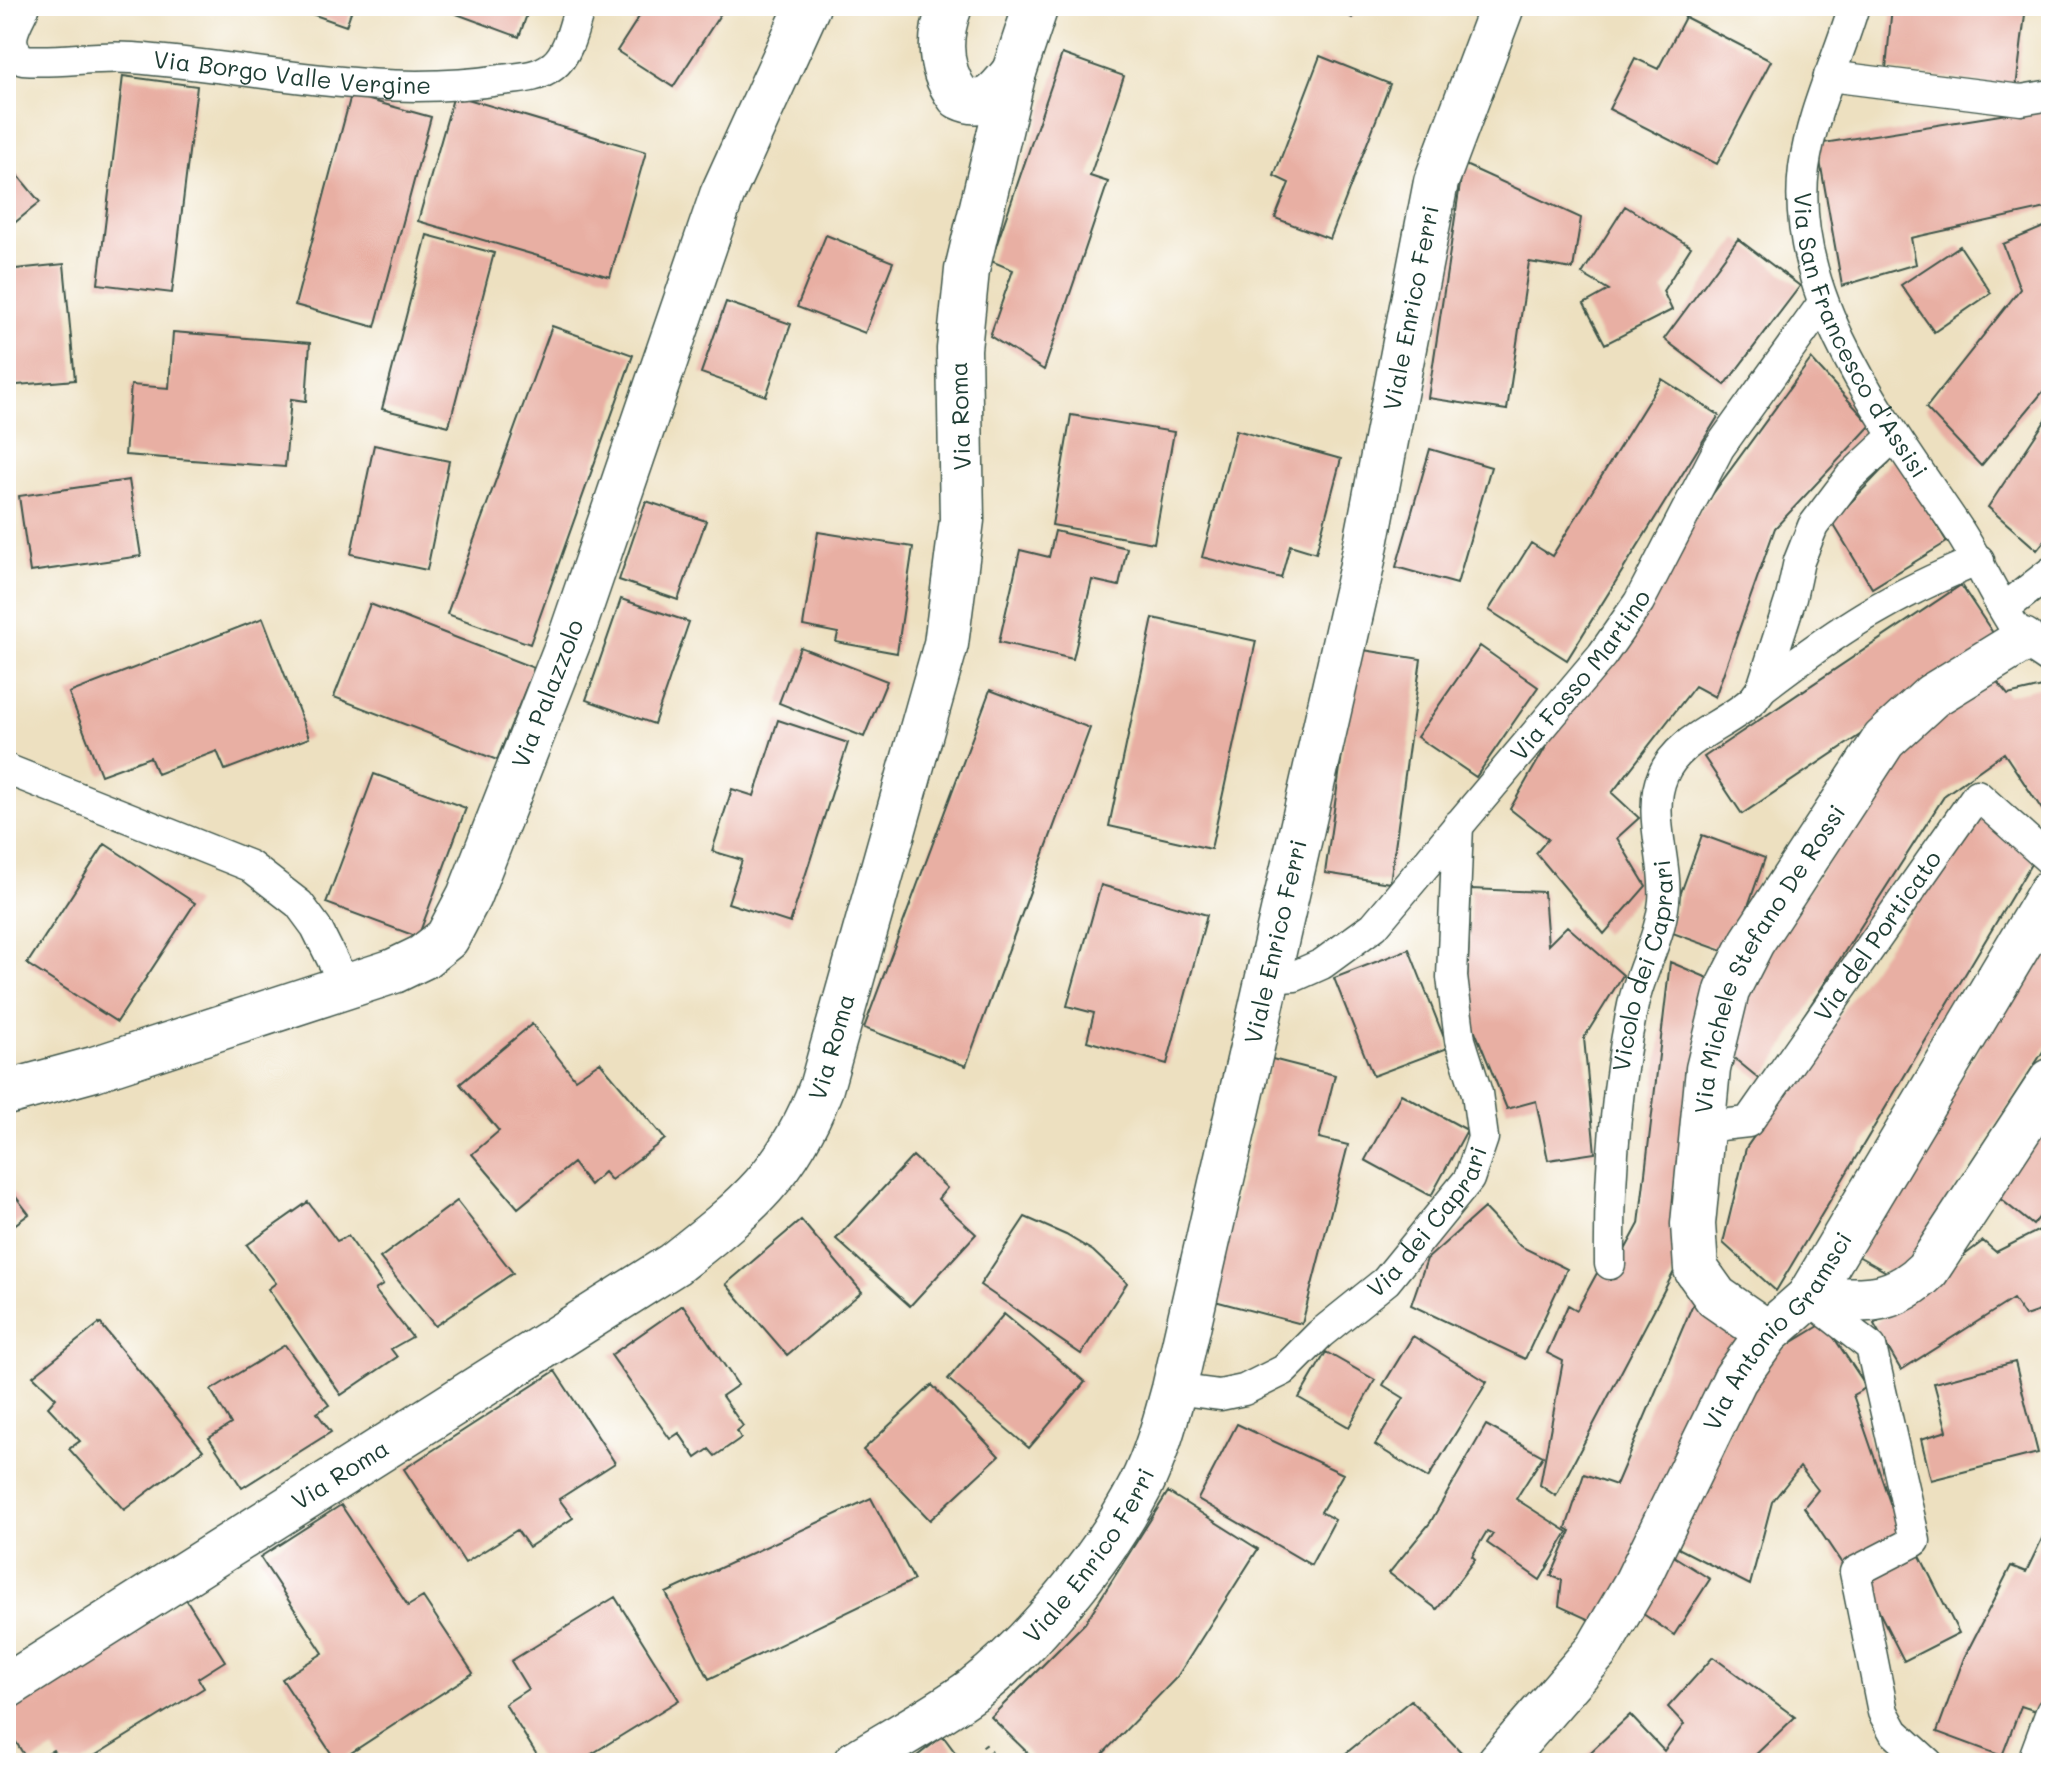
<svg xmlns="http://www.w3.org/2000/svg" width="2057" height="1769" font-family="Mali,sans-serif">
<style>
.building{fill:#e8afa3}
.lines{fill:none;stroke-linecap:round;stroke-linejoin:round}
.service-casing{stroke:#3e5549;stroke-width:33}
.minor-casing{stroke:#3e5549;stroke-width:47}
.path{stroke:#3e5549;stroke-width:5;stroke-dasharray:2 6;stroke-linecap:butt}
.service{stroke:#fff;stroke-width:30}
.minor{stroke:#fff;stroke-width:44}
.labels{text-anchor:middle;stroke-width:6;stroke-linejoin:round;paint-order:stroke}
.street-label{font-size:24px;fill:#1f3d34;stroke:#fff}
</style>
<rect width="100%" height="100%" fill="#fff"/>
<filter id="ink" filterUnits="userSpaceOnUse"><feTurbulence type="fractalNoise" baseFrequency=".0125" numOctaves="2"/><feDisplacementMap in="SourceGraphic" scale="16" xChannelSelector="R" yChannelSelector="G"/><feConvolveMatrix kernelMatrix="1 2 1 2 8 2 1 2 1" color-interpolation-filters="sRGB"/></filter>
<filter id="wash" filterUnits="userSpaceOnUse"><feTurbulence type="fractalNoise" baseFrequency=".006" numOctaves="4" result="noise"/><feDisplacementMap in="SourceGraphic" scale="32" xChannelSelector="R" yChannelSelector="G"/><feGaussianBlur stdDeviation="1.8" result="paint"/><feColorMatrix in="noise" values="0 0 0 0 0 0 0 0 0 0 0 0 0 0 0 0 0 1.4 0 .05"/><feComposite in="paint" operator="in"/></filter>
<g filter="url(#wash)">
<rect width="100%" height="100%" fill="#ede0c0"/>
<g id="blocks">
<path class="building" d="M289,6H353L346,26Z
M435,6H530L519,37Z
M646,6H718L723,10L673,87L617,51Z
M1333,6H1360L1352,18Z
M1892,6H2026L2016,88L1886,69Z
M1685,17L1771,61L1717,164L1609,109L1635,58L1658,69Z
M1062,54L1124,76L1090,176L1108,182L1044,370L990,336L1013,270L991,261Z
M1320,56L1390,84L1330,239L1275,218L1289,183L1274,176Z
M123,76L197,86L172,293L98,284Z
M351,95L431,117L375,327L295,305Z
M454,95L646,152L610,277L418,221Z
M2051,107V207L1911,238L1916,264L1842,286L1817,144Z
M6,161L40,202L6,230Z
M1463,164L1581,218L1573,269L1529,262L1507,410L1428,398Z
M1625,206L1691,247L1663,291L1672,310L1605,344L1584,304L1609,290L1582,274Z
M2051,224V382L1981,466L1926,408L2020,289L2003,244Z
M427,235L494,253L449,426L382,409Z
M826,235L893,262L865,333L797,307Z
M1738,239L1800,286L1725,385L1664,339Z
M1960,246L1991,293L1934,332L1901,285Z
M64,264L75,380L6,386V270Z
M726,302L791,324L766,396L701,373Z
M552,326L633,355L530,644L447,614Z
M173,332L310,343L306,401L291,399L285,467L125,455L131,385L169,388Z
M1811,359L1871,425L1775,528L1715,697L1695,686L1612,793L1639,818L1617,838L1646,886L1604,934L1536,853L1548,839L1510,809L1551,738L1693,521Z
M1662,379L1719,415L1567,660L1489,610L1531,543L1552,556Z
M2051,412V533L2037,550L1988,507Z
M1071,415L1174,432L1154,543L1052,525Z
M1236,430L1341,459L1316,553L1290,545L1281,578L1202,557Z
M374,445L449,461L427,570L351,554Z
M1430,449L1491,467L1457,584L1396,567Z
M1895,456L1947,542L1872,588L1832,522Z
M129,480L141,556L30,572L19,496Z
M646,501L706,521L678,600L619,580Z
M1055,531L1127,548L1119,586L1092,580L1073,659L999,642L1020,550L1049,557Z
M818,532L913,547L897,653L836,642L838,633L803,626Z
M1961,585L1999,642L1742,814L1704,757Z
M621,599L689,622L654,724L586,700Z
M370,604L534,668L497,760L334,697Z
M263,618L309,738L225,770L217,751L157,774L150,757L101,775L69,693Z
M1153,618L1256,641L1211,849L1109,826Z
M6,627L12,653L6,654Z
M1480,646L1538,687L1476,777L1417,737Z
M800,647L887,681L864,737L779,703Z
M1357,649L1421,659L1390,883L1325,873Z
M1994,678L2008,695L2051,685V823L2004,753L1945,795L1762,1081L1724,1050L1744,986L1913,734Z
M990,690L1090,728L966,1066L864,1028Z
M778,720L848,743L790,923L728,903L742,860L712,851L732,789L754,796Z
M374,774L466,808L418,937L326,903Z
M1980,815L2034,859L1776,1291L1723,1243L1746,1148Z
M1702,835L1765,858L1731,954L1667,931Z
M105,844L195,903L117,1022L27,964Z
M1101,885L1207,915L1167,1064L1087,1041L1094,1013L1067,1006Z
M1471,889L1544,892L1548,945L1567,926L1623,975L1584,1038L1595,1153L1548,1160L1536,1101L1507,1109L1466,1009Z
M2051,923V1039L1897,1278L1858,1256Z
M1409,949L1448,1048L1373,1076L1334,978Z
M1670,962L1715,981L1689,1243L1556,1496L1540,1485L1563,1361L1547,1353L1568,1305L1577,1310L1597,1273L1610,1278L1639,1224Z
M532,1024L575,1079L600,1062L665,1139L611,1180L604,1172L590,1185L573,1163L518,1208L472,1154L499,1131L460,1084Z
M1272,1059L1335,1075L1319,1138L1348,1145L1302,1324L1211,1300Z
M1401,1094L1467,1130L1431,1196L1365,1160Z
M2051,1118V1202L2033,1225L1993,1193Z
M913,1156L947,1188L938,1199L976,1234L910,1306L836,1239Z
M6,1184L29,1214L6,1231Z
M457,1201L513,1273L435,1326L380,1258Z
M308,1202L337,1241L348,1236L383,1285L375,1290L412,1337L391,1349L397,1357L341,1395L268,1289L276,1283L247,1245Z
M1484,1208L1520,1246L1567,1269L1525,1359L1411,1305L1427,1259Z
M1025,1217L1066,1235L1093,1251L1127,1283L1081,1354L980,1285Z
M801,1220L862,1292L787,1355L726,1284Z
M2051,1224V1307L2025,1316L2013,1299L1901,1370L1874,1324L1983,1241L1996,1252Z
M1695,1299L1747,1336L1607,1628L1559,1606L1562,1580L1551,1576L1571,1531L1566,1528L1584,1474L1616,1485Z
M683,1305L738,1385L722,1396L743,1426L737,1431L741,1438L715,1456L709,1449L696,1458L679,1433L670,1439L611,1355Z
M1004,1314L1085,1382L1029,1448L948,1379Z
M100,1323L203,1450L124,1510L69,1449L80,1441L48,1407L56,1398L33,1376Z
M1824,1323L1867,1387L1853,1395L1900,1532L1845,1568L1804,1507L1818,1490L1800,1467L1772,1502L1750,1585L1678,1548L1758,1363Z
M1413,1336L1487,1382L1428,1478L1375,1445L1404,1398L1383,1385Z
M285,1345L329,1405L317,1413L331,1432L242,1488L209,1438L231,1424L211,1390Z
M1326,1352L1375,1380L1349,1427L1299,1398Z
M2015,1362L2038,1453L1931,1480L1921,1439L1947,1431L1934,1383Z
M555,1371L615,1463L559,1499L573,1518L529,1547L517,1530L465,1563L404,1469Z
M932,1385L999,1456L930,1520L863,1450Z
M1237,1424L1343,1474L1321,1512L1335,1520L1311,1565L1198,1499Z
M1486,1425L1543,1456L1516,1499L1568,1532L1540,1580L1487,1543L1493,1534L1487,1531L1472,1556L1475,1559L1437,1609L1389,1573L1430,1523Z
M1168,1492L1258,1549L1177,1677L1094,1763H1038L991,1717L1085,1623Z
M871,1498L914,1580L709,1679L666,1593Z
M341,1505L408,1606L423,1597L473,1673L337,1762L282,1679L323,1653L260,1557Z
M2051,1520V1674L2039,1712L2021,1706L2002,1756L1937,1732L1964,1658L2011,1566L2026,1572Z
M1667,1552L1710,1579L1674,1635L1633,1607Z
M1919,1554L1959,1633L1904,1661L1864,1582Z
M615,1597L679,1700L577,1763H542L505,1704L528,1689L511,1661Z
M186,1599L225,1661L198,1678L204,1688L83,1763H61L53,1750L29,1763L6,1726V1711Z
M1713,1657L1795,1717L1747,1763H1579L1630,1715L1664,1751L1684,1724L1668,1707Z
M1411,1700L1464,1755L1455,1763H1334Z
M943,1736L963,1763H908Z"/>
</g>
</g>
<g filter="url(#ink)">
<use href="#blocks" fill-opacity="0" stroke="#3e5549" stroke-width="2"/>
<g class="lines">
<g class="service-casing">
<g id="service">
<path id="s1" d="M25,6C15,27 3,42 23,60C59,63 96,55 132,58C258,67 373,99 501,80C518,78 538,78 553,66C569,54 574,25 580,6"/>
<path id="s2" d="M1854,6C1838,60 1812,111 1804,168C1788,296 1887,424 1954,523C1979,559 1997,604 2022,638C2029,647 2042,653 2051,660"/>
<path d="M1829,76L2021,100L2051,95"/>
<path d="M2006,607L2051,572"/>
<path d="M1762,688C1838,630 1889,596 1979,560"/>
<path d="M6,769L250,866L299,904L316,927L346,987"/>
<path id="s3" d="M1268,978L1295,976L1322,964L1374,926L1602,655L1639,602L1719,448L1823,303"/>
<path id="s4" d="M1703,1127L1748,1122L1977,795L2051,861"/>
<path id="s5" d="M1610,1264C1609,1177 1615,1091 1633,1005C1641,969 1660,939 1664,901C1668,861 1646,813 1663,775C1679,737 1726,726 1754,699L1762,688L1791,598L1799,561L1813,526L1850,477L1894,436"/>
<path d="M1808,1298L1871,1347L1915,1541L1855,1572L1883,1712L1894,1732L1928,1763"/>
<path id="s6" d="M1174,1389L1220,1395L1244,1390L1284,1370L1320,1334L1386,1281L1469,1179L1483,1138L1477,1093L1460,1040L1452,977L1458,825"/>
<path d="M2032,1763L2051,1712"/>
</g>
</g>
<g class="minor-casing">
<g id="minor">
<path d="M950,6C938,38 938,69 959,97C986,110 998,92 1014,72"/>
<path id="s7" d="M6,1093L94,1069L394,971L423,957L447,938L469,896L572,633L722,195L808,6"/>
<path d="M1808,1298C1858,1299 1889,1308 1927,1270L2051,1081"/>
<path id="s8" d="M1768,1333L1716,1297L1696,1269L1693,1224L1708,1069L1727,991L1752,942L1884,740L1932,696L2023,640"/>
<path id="s9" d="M6,1687L674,1264C746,1207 787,1176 821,1088L946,644L962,520L959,349L967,270L1014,72L1036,6"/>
<path id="s10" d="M855,1763C894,1739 937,1716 974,1689C1034,1643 1106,1554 1140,1487C1156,1455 1165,1422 1174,1389L1361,570L1436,182L1502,6"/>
<path id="s11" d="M1499,1763L1597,1650L1636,1583L1735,1379L1768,1333L1808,1298L2051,891"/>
</g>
</g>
<path class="path" d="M984,1745L997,1763"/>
<use href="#service" class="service"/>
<use href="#minor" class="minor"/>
</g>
</g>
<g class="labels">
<g class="street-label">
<text dy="8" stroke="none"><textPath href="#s1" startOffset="330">Via Borgo Valle Vergine</textPath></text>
<text dy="8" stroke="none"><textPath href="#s10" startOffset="1614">Viale Enrico Ferri</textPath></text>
<text dy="8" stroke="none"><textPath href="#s2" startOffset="350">Via San Francesco d'Assisi</textPath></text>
<text transform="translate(961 416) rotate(-92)" y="8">Via Roma</text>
<text dy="8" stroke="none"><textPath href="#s3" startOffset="446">Via Fosso Martino</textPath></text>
<text dy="8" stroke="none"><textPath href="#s7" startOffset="734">Via Palazzolo</textPath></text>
<text dy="8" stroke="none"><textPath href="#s4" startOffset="272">Via del Porticato</textPath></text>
<text dy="8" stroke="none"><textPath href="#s10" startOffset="966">Viale Enrico Ferri</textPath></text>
<text dy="8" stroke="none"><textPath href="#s8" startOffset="424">Via Michele Stefano De Rossi</textPath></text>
<text dy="8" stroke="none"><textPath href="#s5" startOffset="302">Vicolo dei Caprari</textPath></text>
<text dy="8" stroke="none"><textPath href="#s9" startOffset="1066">Via Roma</textPath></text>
<text dy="8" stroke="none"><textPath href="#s6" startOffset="324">Via dei Caprari</textPath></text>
<text dy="8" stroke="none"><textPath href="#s11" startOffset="518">Via Antonio Gramsci</textPath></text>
<text dy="8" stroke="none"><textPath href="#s9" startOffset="396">Via Roma</textPath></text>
<text dy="8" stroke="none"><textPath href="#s10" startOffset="318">Viale Enrico Ferri</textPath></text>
</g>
</g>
<rect width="2057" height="1769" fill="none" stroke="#fff" stroke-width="32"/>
</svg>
